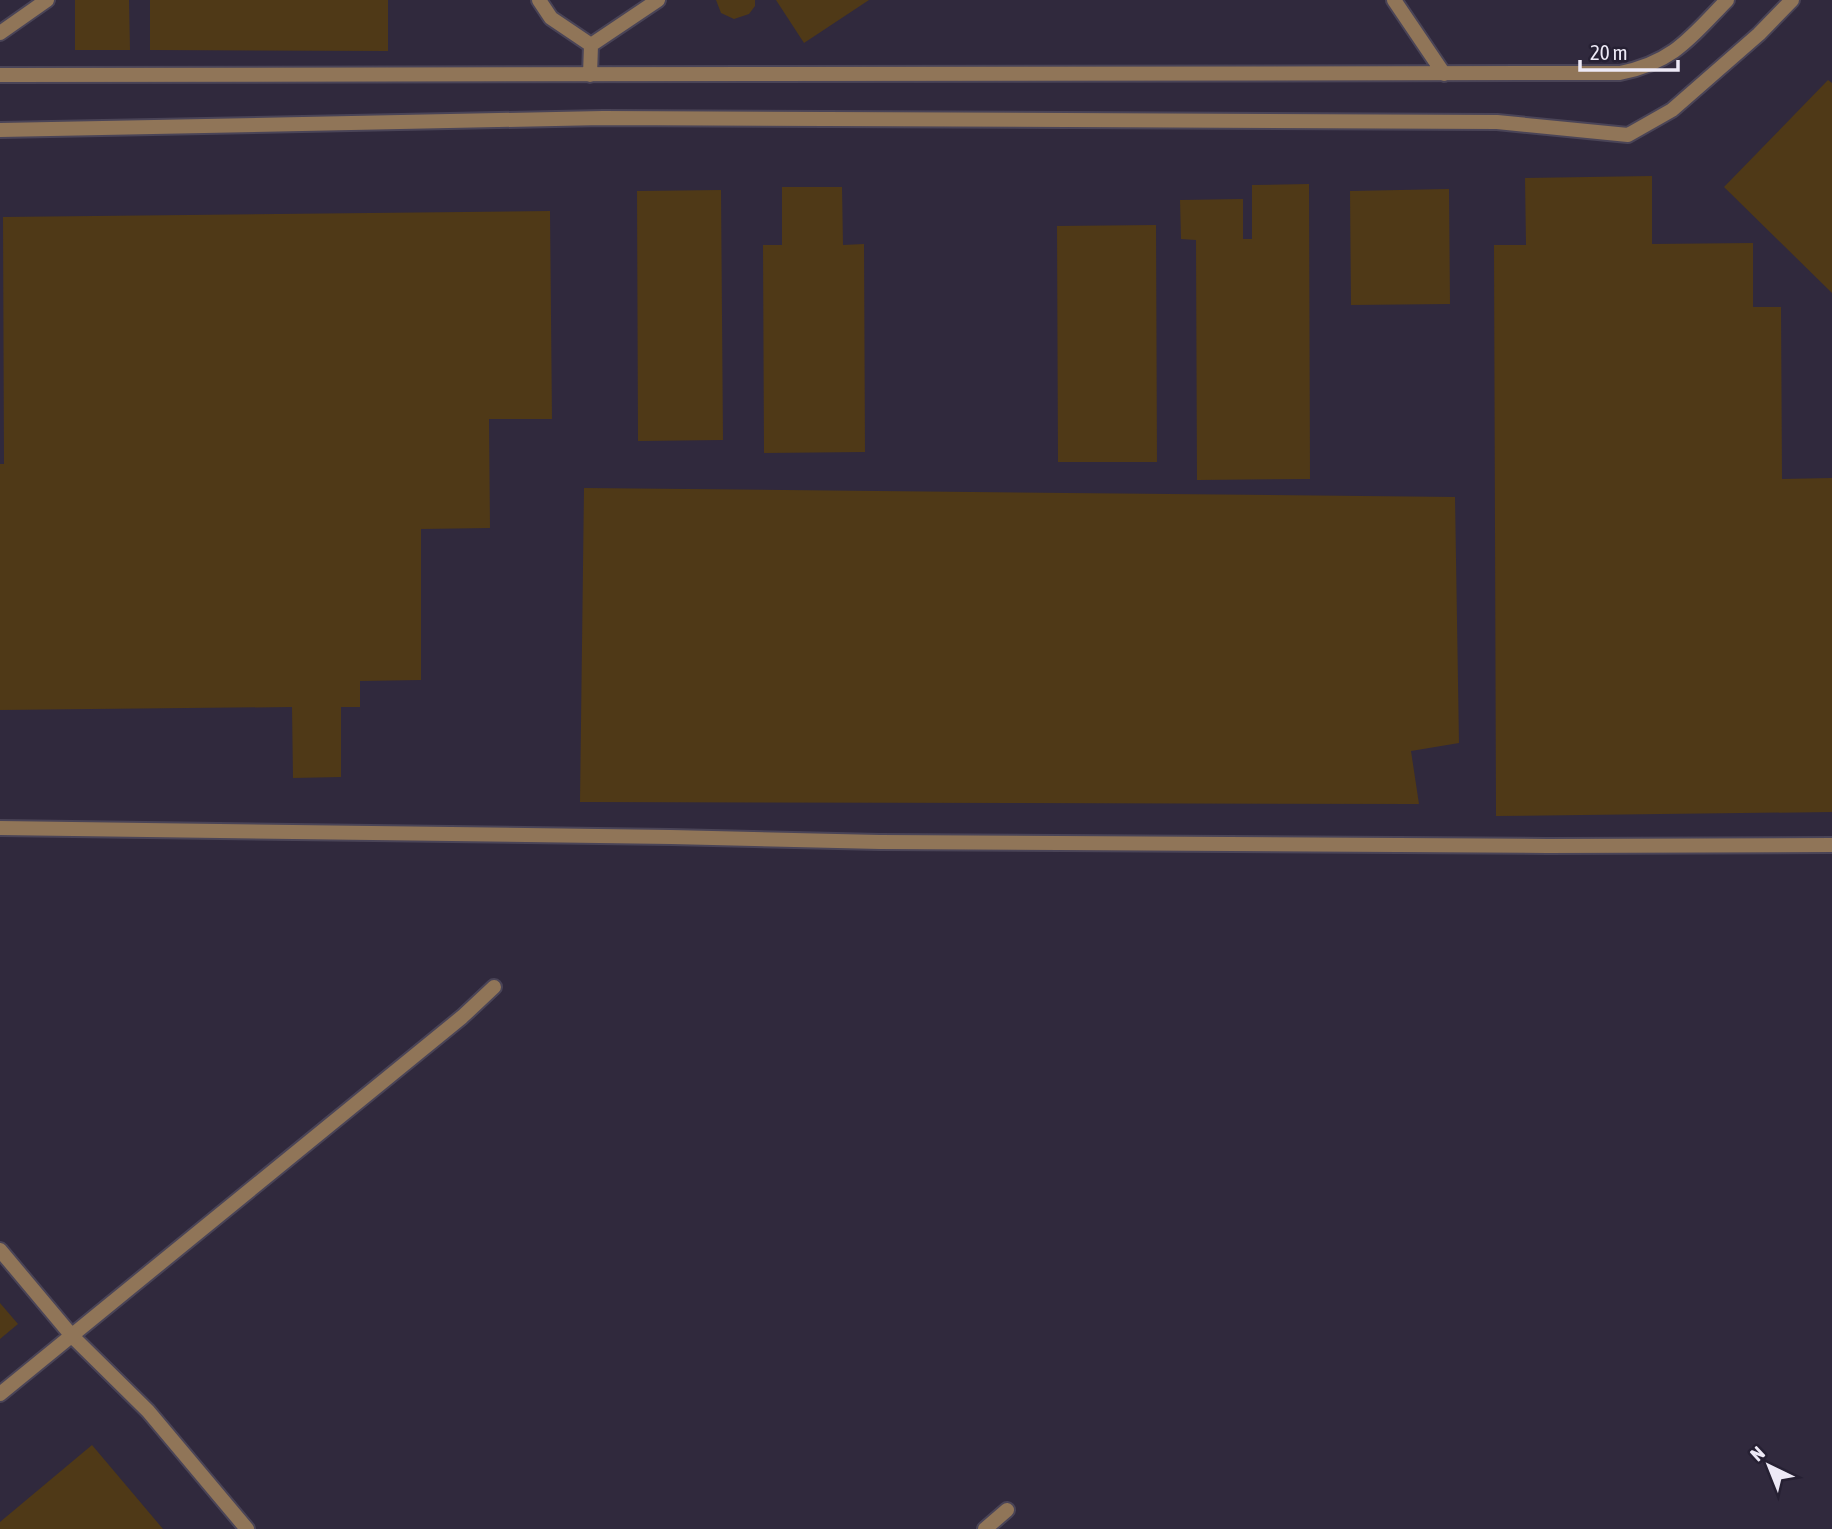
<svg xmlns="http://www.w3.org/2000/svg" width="1832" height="1529" font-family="'Asap Condensed',sans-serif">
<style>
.building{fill:#4f3917}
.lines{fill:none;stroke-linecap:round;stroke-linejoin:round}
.lane-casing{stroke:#4a4457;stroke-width:18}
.street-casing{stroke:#4a4457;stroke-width:18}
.lane{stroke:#907558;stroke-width:14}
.street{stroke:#907558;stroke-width:14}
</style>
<rect width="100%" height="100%" fill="#30293d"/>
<path class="building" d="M75,0H129L130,50H75Z
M150,0H388V51L150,50Z
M716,0H755V6L749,14L734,19L721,13Z
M776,0H869L804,43Z
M1828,80L1832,83V293L1724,187Z
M1652,176V244L1753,243V307H1781L1782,479L1832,478V812L1496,816L1494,245H1526L1525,178Z
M1309,184L1310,479L1197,480L1196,240L1181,239L1180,200L1243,199V239H1252V185Z
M782,187H842L843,245L864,244L865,452L764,453L763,245H782Z
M1449,189L1450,304L1351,305L1350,191Z
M721,190L723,440L638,441L637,191Z
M550,211L552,419H489L490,528L421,529V680L360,681V707H341V777L293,778L292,707L0,710V464H4L3,217Z
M1156,225L1157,462H1058L1057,226Z
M584,488L1455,497L1459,743L1411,751L1419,804L580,802Z
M0,1303L18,1324L0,1339Z
M92,1445L163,1529H0V1522Z"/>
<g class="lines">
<g class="lane-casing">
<path id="lane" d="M539,0L551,18L591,45
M1394,0L1444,74
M0,33L47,0
M0,75L1620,73C1674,62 1691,37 1727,0
M590,75L591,45L658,0"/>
</g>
<g class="street-casing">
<path id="street" d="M0,130L603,118L1497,122L1628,135L1672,110L1759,34L1792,0
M0,828L671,837L880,842L1547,846L1832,845
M0,1250L72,1336L148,1411L247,1529
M0,1394L462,1017L494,987
M985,1529L1007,1510"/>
</g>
<use href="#lane" class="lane"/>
<use href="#street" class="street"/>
</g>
<g transform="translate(1769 1466) rotate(317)" stroke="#262033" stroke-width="5" paint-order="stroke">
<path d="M0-5L12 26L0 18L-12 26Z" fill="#ede9f6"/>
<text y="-10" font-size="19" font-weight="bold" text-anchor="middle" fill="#ede9f6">N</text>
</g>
<path d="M1580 60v10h98v-10" fill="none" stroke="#ede9f6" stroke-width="3.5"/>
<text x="1590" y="60" font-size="21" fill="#ede9f6" stroke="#262033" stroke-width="5" paint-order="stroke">20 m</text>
</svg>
